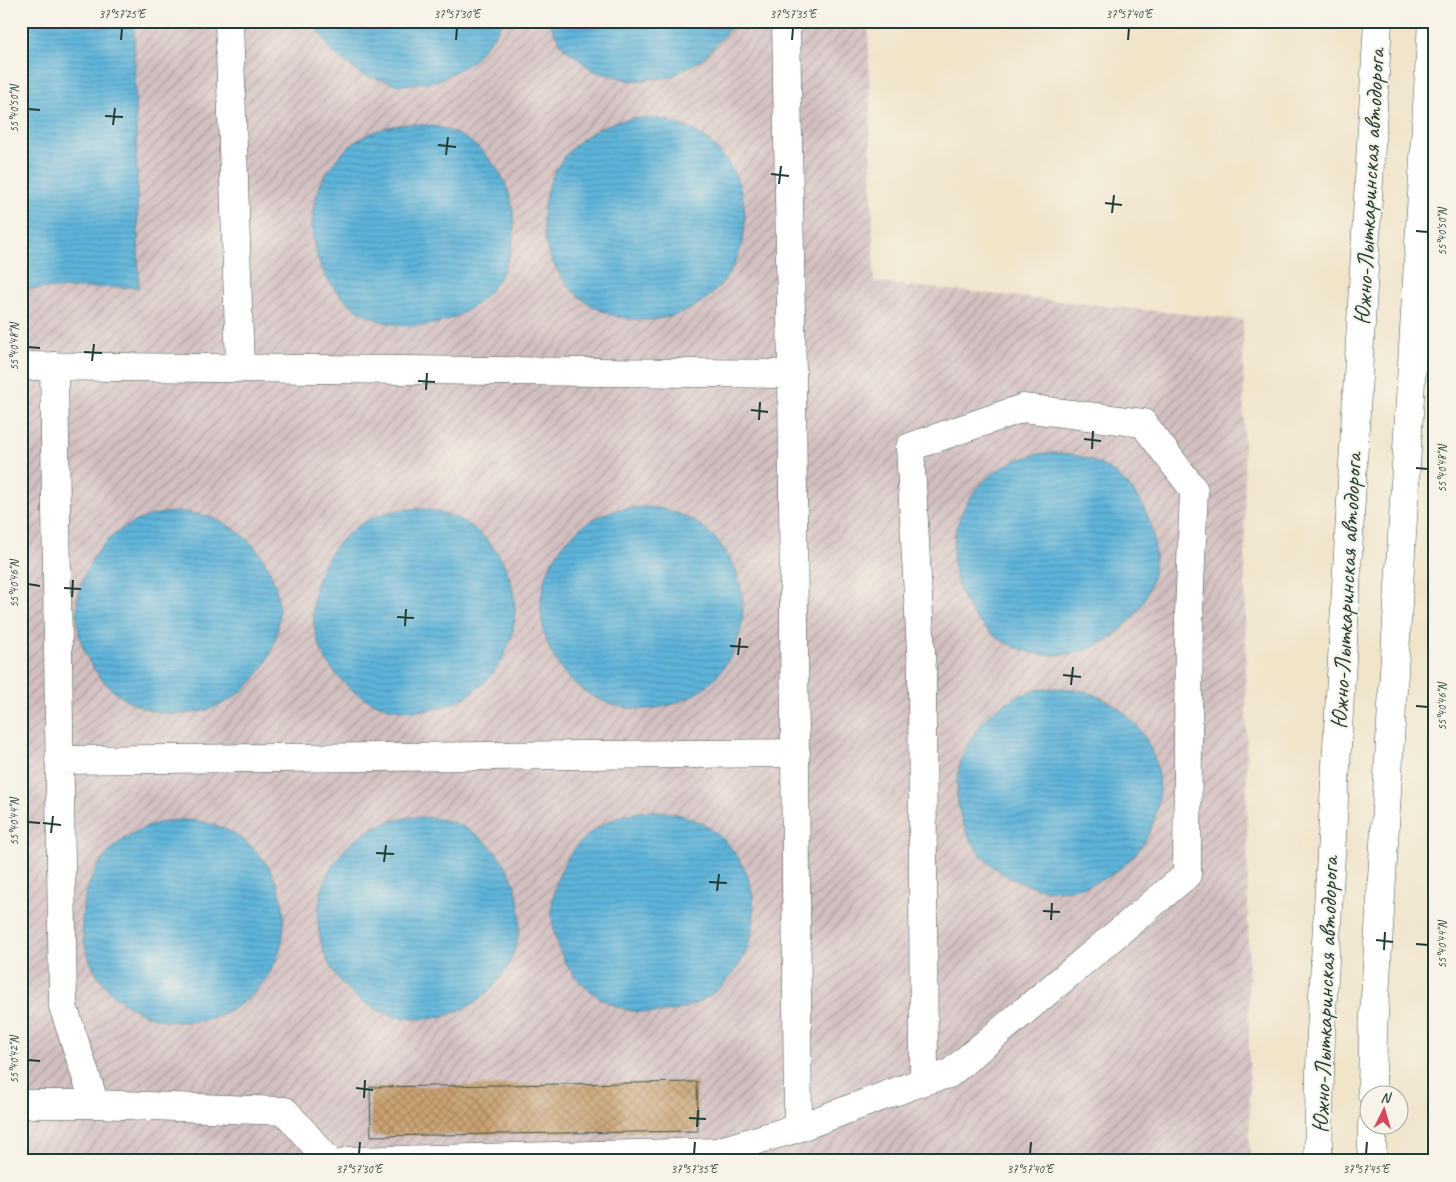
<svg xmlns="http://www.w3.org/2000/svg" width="1456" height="1182" font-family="Caveat,sans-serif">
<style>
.industrial{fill:url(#industrial-furrows)}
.water{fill:url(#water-rules);stroke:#3e7887}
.building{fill:url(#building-cross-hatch)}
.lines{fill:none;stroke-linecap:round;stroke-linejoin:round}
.minor-casing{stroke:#3e564a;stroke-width:29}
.major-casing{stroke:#3e564a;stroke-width:29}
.minor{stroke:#fff;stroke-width:28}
.major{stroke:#fff;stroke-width:28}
.ticks{fill:none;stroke:#1f3d34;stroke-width:2}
.labels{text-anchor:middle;stroke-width:4;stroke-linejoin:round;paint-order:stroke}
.street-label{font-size:24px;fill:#1f3d34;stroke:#f7f3e8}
.neatline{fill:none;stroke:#1f3d34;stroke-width:2}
.ticks-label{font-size:12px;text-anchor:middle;fill:#1f3d34}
</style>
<defs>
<pattern id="industrial-furrows" width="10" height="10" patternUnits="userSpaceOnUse" patternTransform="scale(1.25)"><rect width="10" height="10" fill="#d2bfc0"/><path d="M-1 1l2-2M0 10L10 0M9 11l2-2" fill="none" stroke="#aa9c9d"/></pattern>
<pattern id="water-rules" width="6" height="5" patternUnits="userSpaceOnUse" patternTransform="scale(1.25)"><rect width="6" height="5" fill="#5eb4da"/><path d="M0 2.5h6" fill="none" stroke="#4d94b2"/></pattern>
<pattern id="building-cross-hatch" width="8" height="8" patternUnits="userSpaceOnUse" patternTransform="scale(1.25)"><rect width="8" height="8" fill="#cba373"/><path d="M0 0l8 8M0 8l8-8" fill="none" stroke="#a4865f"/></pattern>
</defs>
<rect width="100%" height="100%" fill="#f7f3e8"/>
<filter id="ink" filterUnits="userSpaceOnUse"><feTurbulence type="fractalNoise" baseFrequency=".02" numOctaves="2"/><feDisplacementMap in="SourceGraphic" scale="10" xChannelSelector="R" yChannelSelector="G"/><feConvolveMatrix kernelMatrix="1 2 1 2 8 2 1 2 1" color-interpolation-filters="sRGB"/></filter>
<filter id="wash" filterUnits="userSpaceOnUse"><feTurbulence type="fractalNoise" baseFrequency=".0096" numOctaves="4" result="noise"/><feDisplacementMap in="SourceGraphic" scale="20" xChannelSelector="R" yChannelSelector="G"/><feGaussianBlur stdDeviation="1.12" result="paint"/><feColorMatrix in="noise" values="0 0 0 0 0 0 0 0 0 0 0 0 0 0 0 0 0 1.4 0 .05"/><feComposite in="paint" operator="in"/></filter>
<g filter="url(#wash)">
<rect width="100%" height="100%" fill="#f0e4c9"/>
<path class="industrial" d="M21,21H868L874,282L1243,320L1250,1161H21Z"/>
<path class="water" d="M21,21H134L139,287L21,289Z
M313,21H501L497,32L472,62L438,81L400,85L362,75L331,51Z
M548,21H732L730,28L704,58L670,77L632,81L594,71L563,47Z
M543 219a101 101 0 1 1 202 0a101 101 0 1 1-202 0Z
M312 225a101 101 0 1 1 202 0a101 101 0 1 1-202 0Z
M953 554a101 101 0 1 1 202 0a101 101 0 1 1-202 0Z
M541 608a101 101 0 1 1 202 0a101 101 0 1 1-202 0Z
M313 610a101 101 0 1 1 202 0a101 101 0 1 1-202 0Z
M77 613a101 101 0 1 1 202 0a101 101 0 1 1-202 0Z
M957 789a101 101 0 1 1 202 0a101 101 0 1 1-202 0Z
M552 912a101 101 0 1 1 202 0a101 101 0 1 1-202 0Z
M318 918a101 101 0 1 1 202 0a101 101 0 1 1-202 0Z
M82 921a101 101 0 1 1 202 0a101 101 0 1 1-202 0Z"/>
<g id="blocks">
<path class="building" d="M21,638H23L26,735H21Z
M697,1082L698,1131L371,1136L370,1087Z"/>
</g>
</g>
<g filter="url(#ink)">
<use href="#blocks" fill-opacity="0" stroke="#3e564a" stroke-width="1"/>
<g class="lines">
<g class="minor-casing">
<path id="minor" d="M229,21L240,368
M786,21L792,374
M21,366L792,374L798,1128L924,1081L949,1074L1187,875L1189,611L1194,490L1143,423L1023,408L910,447L922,671L924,1081
M54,366L63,1006L95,1104
M59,760L796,753
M21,1104H95L285,1111L329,1161
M348,1161L717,1152L798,1128"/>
</g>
<g class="major-casing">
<path id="major" d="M1372,1094L1373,1032L1432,21
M1318,1161L1321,1031L1378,21
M1372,1161V1124"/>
</g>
<use href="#minor" class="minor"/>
<use href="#major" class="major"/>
</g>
</g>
<path class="ticks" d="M121,40L122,28M456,40L457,28M792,40L793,28M1128,40L1129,28M28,109L40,110M105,116L123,117M113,125L115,108M438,145L456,147M446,155L448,137M771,174L789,176M779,184L781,166M1105,203L1122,205M1112,213L1114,195M1416,231L1428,232M28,347L40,348M84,352L102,353M92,361L94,344M418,381L435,382M426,390L427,373M751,410L768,412M759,420L760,402M1084,439L1101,441M1092,449L1093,431M1416,468L1428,469M28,584L40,586M64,588L81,589M72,597L73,580M397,617L414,618M405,626L406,609M730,646L748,647M738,655L740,638M1063,675L1081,677M1071,685L1073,667M1416,706L1428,707M28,822L40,823M43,823L61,825M51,833L53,816M376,853L394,854M384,862L386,845M709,882L727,883M717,891L719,874M1043,911L1060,912M1051,920L1052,903M1376,940L1393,942M1416,944L1428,945M1384,950L1385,932M28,1060L40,1061M356,1088L373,1090M364,1098L365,1080M689,1118L706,1119M697,1127L698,1110M359,1154L360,1142M694,1154L695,1142M1030,1154L1031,1142M1366,1154L1367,1142"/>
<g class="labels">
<g class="street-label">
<text transform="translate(1369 187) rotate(-87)" y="8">Южно-Лыткаринская автодорога</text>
<text transform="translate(1346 591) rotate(-87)" y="8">Южно-Лыткаринская автодорога</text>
<text transform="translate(1325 995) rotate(-88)" y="8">Южно-Лыткаринская автодорога</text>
</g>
</g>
<rect width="1456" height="1182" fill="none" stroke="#f7f3e8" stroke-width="55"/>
<g transform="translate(1384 1110) rotate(5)"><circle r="24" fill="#f7f3e8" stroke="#a1aaa0"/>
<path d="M0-4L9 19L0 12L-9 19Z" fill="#d1495b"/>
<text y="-8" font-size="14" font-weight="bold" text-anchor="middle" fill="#1f3d34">N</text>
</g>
<rect x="28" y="28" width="1400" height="1126" class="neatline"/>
<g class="ticks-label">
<text x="122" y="18">37°57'25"E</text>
<text x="457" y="18">37°57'30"E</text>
<text x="793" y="18">37°57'35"E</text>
<text x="1129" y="18">37°57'40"E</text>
<text transform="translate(14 109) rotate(-90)" y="4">55°40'50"N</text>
<text transform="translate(1442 232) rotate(-90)" y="4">55°40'50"N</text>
<text transform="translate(14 347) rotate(-90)" y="4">55°40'48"N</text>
<text transform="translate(1442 469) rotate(-90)" y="4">55°40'48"N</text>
<text transform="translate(14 584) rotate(-90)" y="4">55°40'46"N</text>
<text transform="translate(1442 707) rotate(-90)" y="4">55°40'46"N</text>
<text transform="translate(14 822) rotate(-90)" y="4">55°40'44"N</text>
<text transform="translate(1442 945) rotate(-90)" y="4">55°40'44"N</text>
<text transform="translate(14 1060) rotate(-90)" y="4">55°40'42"N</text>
<text x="359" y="1173">37°57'30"E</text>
<text x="694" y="1173">37°57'35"E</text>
<text x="1030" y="1173">37°57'40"E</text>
<text x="1366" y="1173">37°57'45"E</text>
</g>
</svg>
